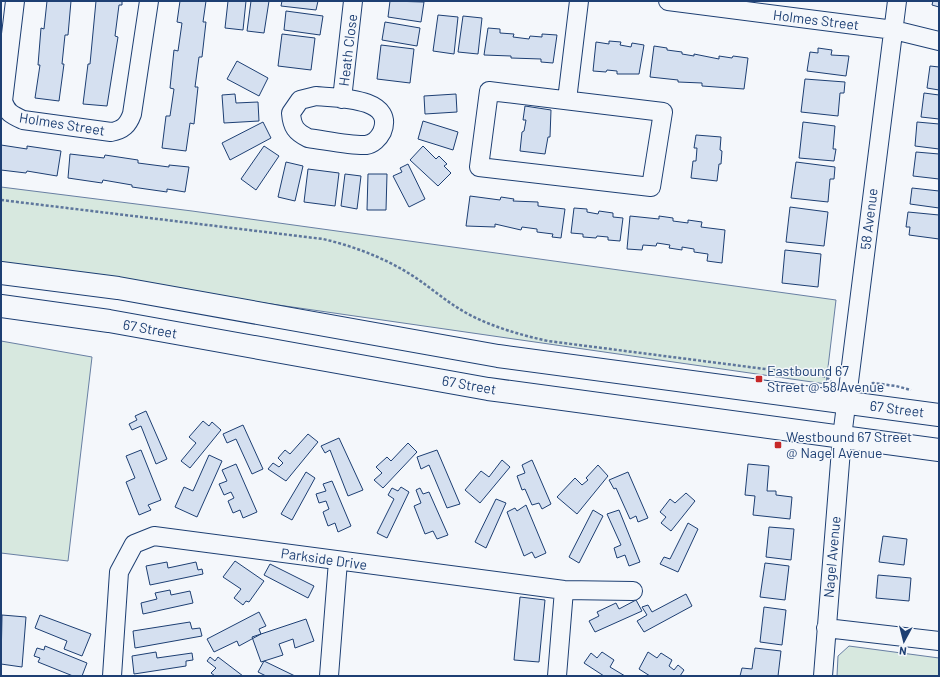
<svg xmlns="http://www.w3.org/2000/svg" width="940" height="677" font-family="Barlow,sans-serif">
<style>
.green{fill:#d7e8df;stroke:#687fa3}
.building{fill:#d5e0f0;stroke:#1d3f73}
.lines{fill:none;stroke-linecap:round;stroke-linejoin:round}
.minor-casing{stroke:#1d3f73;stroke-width:20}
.major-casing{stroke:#1d3f73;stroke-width:24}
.path{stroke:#5e769c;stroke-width:2.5;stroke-dasharray:3 2;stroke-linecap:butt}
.minor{stroke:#f4f7fb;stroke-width:18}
.major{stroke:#f4f7fb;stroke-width:22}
.poi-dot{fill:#c62828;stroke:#f4f7fb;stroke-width:1.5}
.labels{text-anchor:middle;stroke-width:3;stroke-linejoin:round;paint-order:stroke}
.street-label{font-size:14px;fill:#1d3f73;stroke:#f4f7fb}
.poi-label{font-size:14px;fill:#1d3f73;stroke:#f4f7fb;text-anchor:start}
</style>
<rect width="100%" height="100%" fill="#f4f7fb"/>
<path class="green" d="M1,187L192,211L836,300L826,384L1,265Z
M1,341L92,357L68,561L1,553Z
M849,646L939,658V676H837L838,656Z"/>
<path class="building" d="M47,1H71L68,35H65L62,64H64L59,101L35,98L40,65H38L41,28L44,29Z
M96,1H122V5H119L115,36L118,37L107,106L83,104L88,64H90Z
M180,1H206L203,22H206L202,57H199L195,87H198L194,124L190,123L186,151L162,148L166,116H170L174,89L170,88L174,50L178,51L182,23L177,22Z
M228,1H246L243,30L225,28Z
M251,1H269L264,33L247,31Z
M282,1H318L316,10L281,6Z
M390,1L424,2L421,22L388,17Z
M933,1H939V7L932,5Z
M286,11L323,16L320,35L284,30Z
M438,15L458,17L454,54L433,51Z
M463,16L482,18L478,54L458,52Z
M385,22L420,28L417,46L382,40Z
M488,28L500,29V33L514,34L513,37L529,39L530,36L542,37V34L557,35L553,63L541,62V59L511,58V56L484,55Z
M282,34L315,38L311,70L278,66Z
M609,41L621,42L620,45L631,47L632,43L644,45L639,74H617V71L607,70L606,72L593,71L596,42L609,44Z
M381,45L414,49L410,83L377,79Z
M654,46L667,48V50L682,52V54L694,56V54L719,59V56L732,58L733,56L748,58L744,89L702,86V83L678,82V80L650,77Z
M818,48L832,50L831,55L849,56L846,76L807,71L810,52L818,53Z
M237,61L268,78L259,96L227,79Z
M930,66L939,67V90L927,88Z
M805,79L845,82L844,93H840L838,116L801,112Z
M924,93L939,95V119L921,117Z
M235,94L236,103L258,102L259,121L224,123L222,95Z
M456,94L457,112L425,114L424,96Z
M525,106L551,110L550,137H548L545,154L520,151L522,132L524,131L526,120H523Z
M423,121L458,132L453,150L418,139Z
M263,122L271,138L230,160L222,143Z
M803,122L835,126L833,149H836L834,161L799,158Z
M917,122L939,124V149L915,146Z
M696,135L721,137L720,150L722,151L721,164H719L717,181L691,178L693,161H696L697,148H694Z
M1,145L27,149V146L61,151L57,176L27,171L26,173L1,170Z
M264,146L279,156L256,190L241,179Z
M423,146L436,159L439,156L447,164L444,166L451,173L438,186L410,160Z
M916,152L939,154V179L913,176Z
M70,154L104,158L105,155L138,160V163L169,167V165L189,167L185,192L167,189V192L132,187V185L103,180L102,183L68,178Z
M286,162L303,166L295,201L278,197Z
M796,162L835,167L834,179H830L828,202L791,198Z
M408,164L425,199L409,207L393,176L402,172L400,168Z
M308,169L339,173L335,206L304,202Z
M345,174L361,176L357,209L341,206Z
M368,174H387L386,210H367Z
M912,188L939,191V208L910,204Z
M470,196L500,200L501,197L514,199L513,201L538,202V206L565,209L561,238L552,237L553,234L537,232V229L522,227L521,230L495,224V227L466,226Z
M790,207L828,212L824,246L786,242Z
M574,208L587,209V212L598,214L599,211L613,213V217L623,218L620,241L608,240V237L597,236L596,238L583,237V234L571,233Z
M908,212L939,215V239L909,235L910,227H906Z
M630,216L659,219V216L673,218V221L688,223V220L702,222L701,227L725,230L722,263L707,261L708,254L694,252V249L682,247V250L669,248L670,245L657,243L656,246L643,245L642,250L627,249Z
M785,250L821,254L818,287L782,283Z
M146,411L167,459L156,464L141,426L132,430L129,424L137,420L135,416Z
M203,421L209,426L212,422L221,430L190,468L181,461L196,443L189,437Z
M243,425L263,469L252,474L236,439L227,443L223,434Z
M308,434L318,442L286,481L268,469L273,463L279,467L283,463L278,458L285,450L290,454Z
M339,438L363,490L348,496L330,450L325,453L321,446Z
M408,443L417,452L383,488L374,480L382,473L376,467L387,457L391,461Z
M141,450L161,500L148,505L151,510L139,515L126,482L135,478L126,456Z
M437,450L460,504L447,508L429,465L421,469L417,457Z
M209,455L222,461L197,517L175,507L184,487L193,491Z
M502,460L510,467L480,503L465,490L481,471L489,477Z
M532,460L551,504L542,509L539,503L532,505L525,489L522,490L517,476L525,473L522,465Z
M236,464L257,512L243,518L240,510L233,513L228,501L234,498L231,492L224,495L219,484L227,481L222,470Z
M748,464L769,466L767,491H776V495L792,497L790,519L753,515L755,496L745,495Z
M598,465L608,476L577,514L557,497L575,478L582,485L588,480L586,478Z
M306,472L315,478L292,520L281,514Z
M628,472L648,518L638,522L636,516L630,519L616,488L614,489L609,480Z
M332,481L351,526L338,532L335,523L328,526L323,512L329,509L326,501L319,503L316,494L326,491L323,484Z
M401,487L409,492L387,538L377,533L394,499L388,495L392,488L398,491Z
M420,488L423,494L429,492L448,535L437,539L433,531L425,534L414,506L421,503L416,490Z
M686,493L695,501L671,531L661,523L666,517L660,512L670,499L675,503Z
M496,499L506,503L486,548L475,542Z
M526,505L546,553L535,558L532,552L524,556L507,512L515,508L517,511Z
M593,510L603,516L579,563L569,557Z
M619,510L640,562L629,566L625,555L617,558L614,548L621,545L607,514Z
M688,523L698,529L678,572L660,564L664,557L670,559Z
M769,527L794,529L791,560L766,557Z
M883,536L907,539L904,565L879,562Z
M235,561L264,581L249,602L246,601L243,605L234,598L241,589L223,577Z
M167,562L168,568L196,562L198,570L202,569L203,574L150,585L146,566Z
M765,563L789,566L785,600L760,597Z
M270,564L314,586L308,598L264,575Z
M878,575L911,578L909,601L876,598Z
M170,590L171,595L190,591L193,603L143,614L141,603L157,599L155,593Z
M686,594L692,606L644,632L637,621L647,615L642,607L648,605L652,612Z
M520,597L545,600L539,662L514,660Z
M636,600L642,611L595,632L589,621L599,616L597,612L616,603L619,609Z
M764,607L786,610L782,645L760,642Z
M259,612L266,626L259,629L261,634L239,646L237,641L214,652L207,639Z
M2,615L26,617L22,667L1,664Z
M40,615L91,634L82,656L64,649L67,641L35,628Z
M306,619L314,641L295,648L293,639L279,644L283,655L261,662L252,637Z
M190,622L192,629L200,628L202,636L135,648L133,631Z
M45,646L87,663L82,676H73L38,662L40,658L34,656L37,648L44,650Z
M755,648L781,651L778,676H740L742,668L752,669Z
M156,652L157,658L192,653L193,660L186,661V666L134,674L132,656Z
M602,652L614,660L610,667L625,676H604L584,663L591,653L597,658Z
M648,652L657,658L661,653L672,660L669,666L674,670L678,665L684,670L680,676H650L639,669Z
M210,657L215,661L218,657L243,676H215L211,673L216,668L207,661Z
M264,661L295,676H266L258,672Z"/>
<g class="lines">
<g class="minor-casing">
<path id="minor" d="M15,1L3,101C7,113 12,115 23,120L111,132C123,130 128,125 132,114L149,1
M668,1L894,30L939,41
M489,91L663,112L651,187L479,167Z
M316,96C336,98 396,97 382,132C379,138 373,144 366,145C352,146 324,140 308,138C296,132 292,127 291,113L300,100Z
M342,99L353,1
M567,100L579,1
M826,628L939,641
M112,676L119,572L134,544L154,536L564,590L633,591
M329,676L338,561
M557,676L564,590
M823,676L842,437L897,1"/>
</g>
<g class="major-casing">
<path id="major" d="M1,273L118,288L498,356L939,415
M1,306L109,321L488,389L939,450"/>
</g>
<path class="path" d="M1,200L323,239C357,247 390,260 419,280C436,292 452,306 472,316C496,328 521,335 548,341L827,377L831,382
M868,387L873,383L896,386L911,390"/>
<use href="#minor" class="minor"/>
<use href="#major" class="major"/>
</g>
<g class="poi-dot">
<rect x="755" y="375" width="8" height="8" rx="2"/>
<rect x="774" y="441" width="8" height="8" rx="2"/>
</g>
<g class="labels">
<g class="street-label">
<text transform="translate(816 20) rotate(7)" y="5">Holmes Street</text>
<text transform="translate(348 50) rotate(-83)" y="5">Heath Close</text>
<text transform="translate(62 124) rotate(9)" y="5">Holmes Street</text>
<text transform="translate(869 219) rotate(-83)" y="5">58 Avenue</text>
<text transform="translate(150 329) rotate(10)" y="5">67 Street</text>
<text transform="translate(469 385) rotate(10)" y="5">67 Street</text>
<text transform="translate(897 409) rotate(7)" y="5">67 Street</text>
<text transform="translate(832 557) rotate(-85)" y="5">Nagel Avenue</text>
<text transform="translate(324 559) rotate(8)" y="5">Parkside Drive</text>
</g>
<g class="poi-label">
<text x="767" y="376">Eastbound 67<tspan x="767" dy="16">Street @ 58 Avenue</tspan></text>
<text x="786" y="442">Westbound 67 Street<tspan x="786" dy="16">@ Nagel Avenue</tspan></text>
</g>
</g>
<rect width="940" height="677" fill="none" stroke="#1d3f73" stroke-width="4"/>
<g transform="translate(904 641) rotate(187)" stroke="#f4f7fb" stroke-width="3" paint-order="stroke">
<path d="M0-3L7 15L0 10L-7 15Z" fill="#1d3f73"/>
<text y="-6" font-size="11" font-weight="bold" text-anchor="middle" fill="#1d3f73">N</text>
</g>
</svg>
